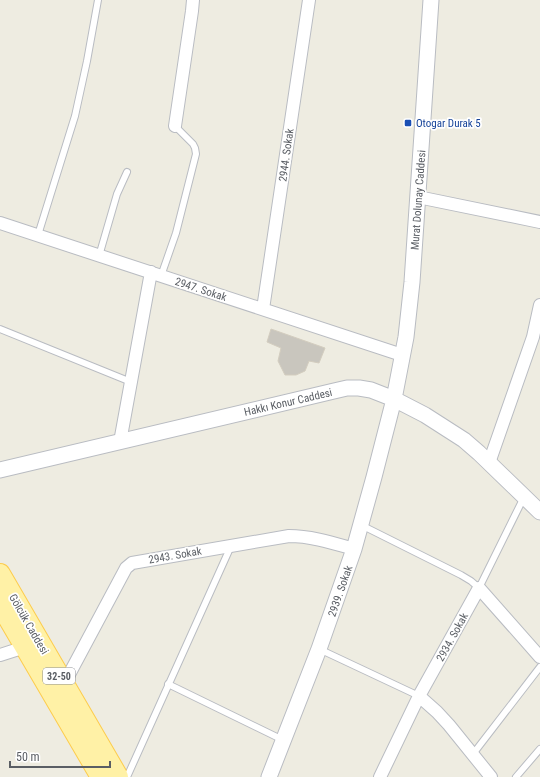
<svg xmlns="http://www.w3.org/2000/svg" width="540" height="777" font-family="'Roboto Condensed',sans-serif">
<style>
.building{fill:#c9c6be;stroke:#d3cdbf}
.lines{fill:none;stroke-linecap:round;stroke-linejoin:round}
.service-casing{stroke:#b9bcc2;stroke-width:8}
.minor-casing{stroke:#b9bcc2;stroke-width:14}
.tertiary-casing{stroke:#b9bcc2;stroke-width:17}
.primary-casing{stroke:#fdcc4c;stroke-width:22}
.service{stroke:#fff;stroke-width:6}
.minor{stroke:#fff;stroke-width:12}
.tertiary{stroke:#fff;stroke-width:15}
.primary{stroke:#fff1a6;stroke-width:20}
.transit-dot{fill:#1a4fb4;stroke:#fff;stroke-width:1.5}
.labels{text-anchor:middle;stroke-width:3.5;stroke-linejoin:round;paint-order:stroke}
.shield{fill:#fff;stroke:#8c8e92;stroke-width:1}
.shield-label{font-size:10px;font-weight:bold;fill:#5a5e64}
.transit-label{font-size:11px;fill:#164399;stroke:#fff;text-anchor:start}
.street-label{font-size:11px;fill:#5a5e64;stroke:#fff}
</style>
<rect width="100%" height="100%" fill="#eeece1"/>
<path class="building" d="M271,329L325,348L319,363L309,361L305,371L296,375H285L278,361L281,348L267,342Z"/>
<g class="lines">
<g class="service-casing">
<path id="service" d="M38,235L75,116L87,61L98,0
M99,256L117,194L127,172
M161,276L176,233L196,154L195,148L193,144L175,126
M0,329L131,382
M361,525L461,575L471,581L479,588L524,497
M319,649L419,696
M168,684L283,740
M473,754L540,667
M127,777L231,546
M516,777L540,749"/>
</g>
<g class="minor-casing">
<path id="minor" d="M175,126L192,11L193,0
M418,197L540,222
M0,223L402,355
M263,309L309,0
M120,442L151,272
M489,463L533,337L540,305
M0,655L25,647
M64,684L126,568L132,563L289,536C311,536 333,543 354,549
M419,696L437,712L449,725L491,777
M380,777L419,696L479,588L540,657"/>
</g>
<g class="tertiary-casing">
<path id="tertiary" d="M0,470L334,391L347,388H359L371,390L394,399L425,415L464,440L479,453L540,512
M269,777L319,649L354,549L374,477L394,399L406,337L412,282L431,0"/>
</g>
<g class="primary-casing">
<path id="primary" d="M0,574L118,777
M0,604L101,777"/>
</g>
<use href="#service" class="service"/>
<use href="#minor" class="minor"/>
<use href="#tertiary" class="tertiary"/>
<use href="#primary" class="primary"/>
</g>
<rect class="transit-dot" x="404" y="119" width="8" height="8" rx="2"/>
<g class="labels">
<rect class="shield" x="43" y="668" width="32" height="16" rx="3"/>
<g class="shield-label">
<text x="59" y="680">32-50</text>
</g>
<g class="transit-label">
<text x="416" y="127">Otogar Durak 5</text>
</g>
<g class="street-label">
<text transform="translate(286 155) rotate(-82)" y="4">2944. Sokak</text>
<text transform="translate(418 200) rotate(-86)" y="4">Murat Dolunay Caddesi</text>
<text transform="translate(201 289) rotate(18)" y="4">2947. Sokak</text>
<text transform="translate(288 402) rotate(-13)" y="4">Hakkı Konur Caddesi</text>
<text transform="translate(175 555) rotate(-10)" y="4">2943. Sokak</text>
<text transform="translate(340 591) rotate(-71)" y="4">2939. Sokak</text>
<text transform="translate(29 624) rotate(60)" y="4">Gölcük Caddesi</text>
<text transform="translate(452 637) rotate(-61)" y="4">2934. Sokak</text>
</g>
</g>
<path d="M10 761v6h100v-6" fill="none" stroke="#5a5e64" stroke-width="2"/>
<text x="16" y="761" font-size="12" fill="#5a5e64" stroke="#ffffff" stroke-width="3" paint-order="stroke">50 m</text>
</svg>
